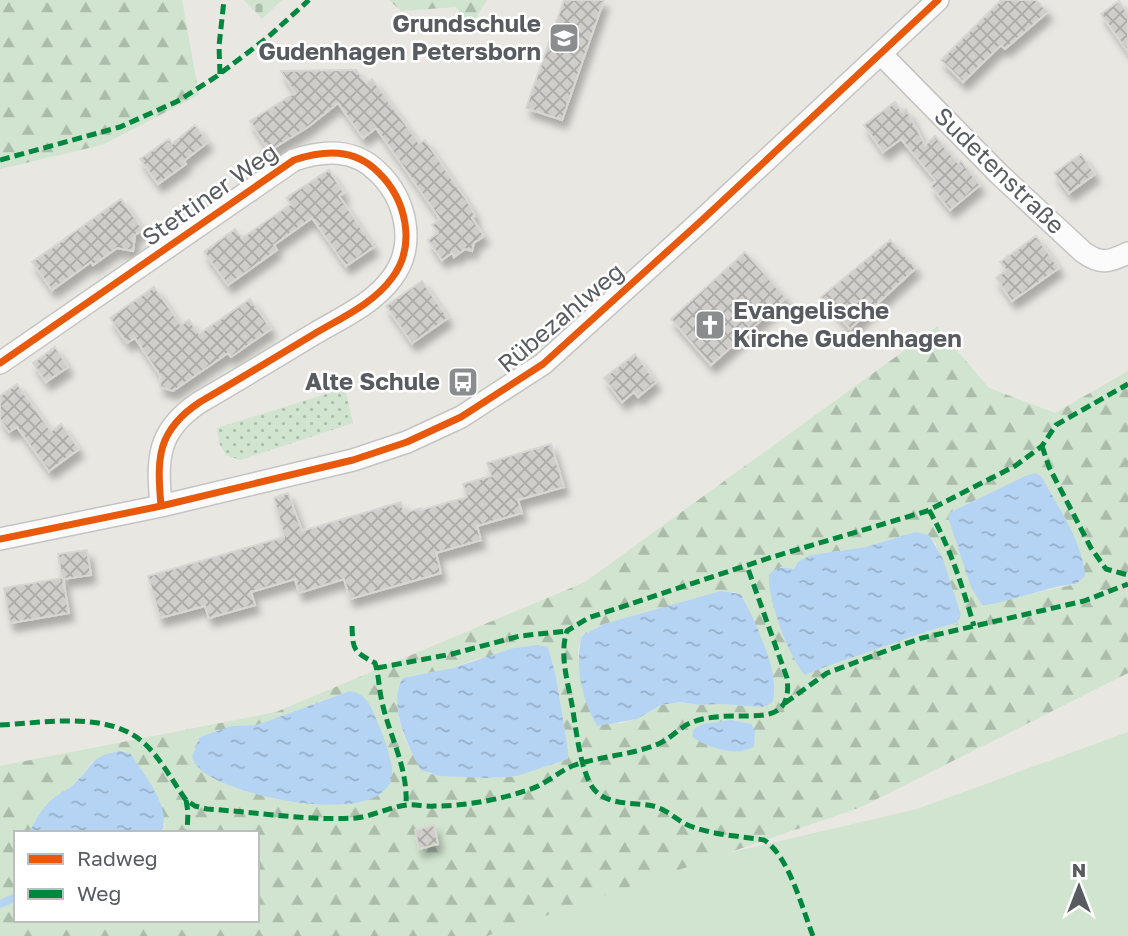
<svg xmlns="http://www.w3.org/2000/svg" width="1128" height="936" font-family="'Golos Text',sans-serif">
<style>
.grass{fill:#d0e4cf}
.forest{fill:url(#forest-firs);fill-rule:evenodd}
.cemetery{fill:url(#cemetery-stones)}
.park{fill:url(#park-dots)}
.water{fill:url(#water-ripples)}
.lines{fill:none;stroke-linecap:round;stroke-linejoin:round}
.stream{stroke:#b5d4f4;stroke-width:8}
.building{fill:url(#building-cross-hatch);stroke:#d7d6d2;stroke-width:2;filter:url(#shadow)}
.street-casing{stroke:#c4c4c3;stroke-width:24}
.street{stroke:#fcfbfb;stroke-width:21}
.quiet{stroke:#00873e;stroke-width:5;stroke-dasharray:10 5;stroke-linecap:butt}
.cycleway-casing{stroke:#fff;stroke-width:11}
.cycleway{stroke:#e8590c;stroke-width:7}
.labels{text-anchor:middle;stroke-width:5;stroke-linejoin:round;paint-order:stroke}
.poi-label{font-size:24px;font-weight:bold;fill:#585b60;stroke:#fff;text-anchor:end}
.street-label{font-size:24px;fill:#585b60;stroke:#fff}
</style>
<defs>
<pattern id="forest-firs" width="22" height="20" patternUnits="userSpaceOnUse" patternTransform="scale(1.75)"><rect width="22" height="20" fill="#d0e4cf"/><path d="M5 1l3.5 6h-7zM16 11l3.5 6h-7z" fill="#acbcab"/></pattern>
<pattern id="cemetery-stones" width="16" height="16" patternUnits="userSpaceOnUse" patternTransform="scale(1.75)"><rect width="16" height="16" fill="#d0e4cf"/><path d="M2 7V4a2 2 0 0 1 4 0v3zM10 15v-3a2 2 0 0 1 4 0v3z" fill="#acbcab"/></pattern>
<pattern id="park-dots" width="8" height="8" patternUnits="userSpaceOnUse" patternTransform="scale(1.75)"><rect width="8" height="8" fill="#d0e4cf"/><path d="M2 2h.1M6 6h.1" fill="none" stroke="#acbcab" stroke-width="1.8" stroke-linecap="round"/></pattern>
<pattern id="water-ripples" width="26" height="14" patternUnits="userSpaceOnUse" patternTransform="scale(1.75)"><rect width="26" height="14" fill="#b5d4f4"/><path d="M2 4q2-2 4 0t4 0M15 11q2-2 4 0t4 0" fill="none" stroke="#96afc9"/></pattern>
<pattern id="building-cross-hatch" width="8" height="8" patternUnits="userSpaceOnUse" patternTransform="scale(1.75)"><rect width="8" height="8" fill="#cfcecb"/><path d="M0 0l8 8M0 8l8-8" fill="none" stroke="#abaaa8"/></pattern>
<filter id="shadow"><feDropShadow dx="4.5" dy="8" stdDeviation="3.5" flood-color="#0004"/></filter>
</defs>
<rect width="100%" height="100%" fill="#e8e7e2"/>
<path class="grass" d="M1128,732V936H487L724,854L917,809Z"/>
<path class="forest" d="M0,0H182L199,95L102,145L0,169Z
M389,0H487L470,27L456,7L401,11Z
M937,327L989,388L1055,413L1128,371V673L861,807L487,936H0V766L276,712L585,582ZM1036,473C1045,479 1072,528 1074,540C1078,553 1075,570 1076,584L1017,597L951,512L1025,476ZM915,532L928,535L936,544L957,624L927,629L884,647L842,659L792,654L776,612L780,567L794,570L811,555L866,547ZM733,592L742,594L764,647L762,707L720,704L700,705L681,702L661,705L636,719L619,724L579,668L578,650L582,636L604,624ZM548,647L556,676L568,750L517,776L487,778L430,774C424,768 416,761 412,753C401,735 391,696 403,678L453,668L476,659ZM350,691L192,757L232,726L257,725ZM93,760L165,824L161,833H257V920H16V833H29C42,806 54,801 75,783C82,777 87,768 93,760Z"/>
<path class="cemetery" d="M244,0H282L262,19Z"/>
<path class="park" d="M345,388L353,423L240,460L226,455L219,443L217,428Z"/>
<path class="water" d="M1036,473L1041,476C1057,504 1084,545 1085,576L1076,584L1060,586L993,604L982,605L971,587L948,517L951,512L1025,476Z
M915,532L929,535L943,559L961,615L957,623C931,629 908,638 883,647C856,656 831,664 805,675C789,658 767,598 769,575C776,566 784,567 794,569L798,562L811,555L866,547Z
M721,591L741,594C754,620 782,674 772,703L762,707L720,704L700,705L681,702L661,705L637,719L597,726C582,700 574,665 582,636L604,624Z
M538,645L548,647L556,676L568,750V759L517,776L487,778L440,776L421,770C408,747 387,703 403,678L453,668L514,648Z
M350,691C369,694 372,710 379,726C384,737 394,766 392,777C382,830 221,796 197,766C196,766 192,758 192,757L200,737L232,726L257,725Z
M731,720L751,724L755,730L754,747C750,748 746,750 742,751C731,754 700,745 692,736L694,729L703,724Z
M120,751L131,754C144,776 173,807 161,833H29C36,819 42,807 55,797C62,792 71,788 77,781C95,763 90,757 120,751Z"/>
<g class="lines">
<path class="stream" d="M0,904L16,897"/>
</g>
<path class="building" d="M564,0H604L562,120L526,108Z
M1001,0H1036L1048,12L1005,49L1001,45L963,82L941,60Z
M1119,1L1128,14V52L1101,14Z
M356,70L366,83L372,79L419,143L425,140L469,204L475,216L472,218L484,236L474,243L472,251L465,249L454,257L452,253L442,260L428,240L438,233L432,225L440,219L376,128L363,138L338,103L308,127L269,151L250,121L295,93L281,71Z
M895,102L902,112L906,109L925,145L935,136L958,163L961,161L980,185L950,210L931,186L936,181L901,139L883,152L864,125Z
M195,125L208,142L184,161L186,164L158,184L140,159L169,139L172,144Z
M1081,154L1095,174L1069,193L1054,173Z
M329,170L344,193L339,196L374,247L346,266L312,218L274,245L277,250L228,285L204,252L235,229L242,238L291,204L286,198Z
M121,199L143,230L135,235L133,251L117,248L93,265L91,262L52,290L32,262Z
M1036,236L1059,268L1012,301L996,278L1006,270L1000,262Z
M890,240L916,268L850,329L821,297Z
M745,252L786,298L711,365L671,319Z
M422,281L448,318L412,343L386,306Z
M154,287L181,325L189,320L199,334L250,299L271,329L231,357L228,353L173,391L160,387L161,377L135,338L127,343L110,318Z
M55,347L68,367L46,382L33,363Z
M635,354L656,382L638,397L634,392L622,402L604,378Z
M17,384L51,431L61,424L79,449L49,471L17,427L9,432L0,419V396Z
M551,444L564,487L518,500L522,513L477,526L481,540L436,553L441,573L350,599L344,579L299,593L295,579L251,592L255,605L209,618L205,606L160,618L148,576L284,537L274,498L288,493L302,531L401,502L404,513L421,508V510L467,497L463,484L491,476L487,463Z
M87,550L91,575L63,579L69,613L10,623L4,588L62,578L58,554Z
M434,825L438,844L419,849L415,830Z"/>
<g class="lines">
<g class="street-casing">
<path id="street" d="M881,54L999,174L1083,252C1101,265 1109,262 1128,253
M0,363L294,160C324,150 354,148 378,172C406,199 417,245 392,278C373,304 341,318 314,334C276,357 238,380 200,402C156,431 157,459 161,506
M0,539L161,506L353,460L407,442L461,417L543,364L702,220L938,0"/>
</g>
<use href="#street" class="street"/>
<path class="quiet" d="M220,74L219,46L224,0
M0,160L120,127L178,101L217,76L267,38L309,0
M1042,446L1049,467L1091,548L1106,569L1128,575
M929,510C950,547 962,585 974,626
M352,626C353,651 353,651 375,663C379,676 379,689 382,702C390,738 408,767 406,805
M377,668L452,654L520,636L567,631
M785,703L827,673L891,649L922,638L1084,601L1128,584
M0,725C45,723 109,710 145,744C161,759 173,782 186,800L195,806L207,809C256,812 307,821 356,818C373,816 390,807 407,805C416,804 425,807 434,806C465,806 499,800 528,790C546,785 558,771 575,765C602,756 631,755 658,744C671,739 680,726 693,722C705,717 723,716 736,716C766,716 792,718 787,678L747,566
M186,800L188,812L187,833
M813,936C802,908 789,856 764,840C740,836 713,835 690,826C677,821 667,809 653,806C634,802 606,806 593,788C580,770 576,728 572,705C568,683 559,654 567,631L588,618L769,558L927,511L1015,466L1042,446L1056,425L1128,384"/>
<g class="cycleway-casing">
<path id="cycleway" d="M0,363L294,160C324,150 354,148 378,172C406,199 417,245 392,278C373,304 341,318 314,334C276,357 238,380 200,402C156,431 157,459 161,506
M0,539L161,506L353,460L407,442L461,417L543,364L702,220L938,0"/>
</g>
<use href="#cycleway" class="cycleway"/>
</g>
<defs>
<g id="school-square" transform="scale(1.575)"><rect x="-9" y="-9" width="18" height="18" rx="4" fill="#8a8c8e" stroke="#fff"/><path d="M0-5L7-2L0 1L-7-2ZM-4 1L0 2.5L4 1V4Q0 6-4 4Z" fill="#fff"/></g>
<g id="church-square" transform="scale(1.575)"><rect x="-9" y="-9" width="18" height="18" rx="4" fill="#8a8c8e" stroke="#fff"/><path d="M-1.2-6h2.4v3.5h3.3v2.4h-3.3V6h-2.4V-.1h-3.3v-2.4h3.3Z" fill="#fff"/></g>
<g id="bus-square" transform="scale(1.575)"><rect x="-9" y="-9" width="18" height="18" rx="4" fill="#8a8c8e" stroke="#fff"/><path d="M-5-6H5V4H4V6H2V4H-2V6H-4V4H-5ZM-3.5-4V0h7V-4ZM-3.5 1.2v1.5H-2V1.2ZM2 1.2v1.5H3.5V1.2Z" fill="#fff"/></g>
</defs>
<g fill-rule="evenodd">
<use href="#school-square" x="564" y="38"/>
<use href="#church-square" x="710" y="325"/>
<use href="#bus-square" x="463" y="382"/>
</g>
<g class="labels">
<g class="poi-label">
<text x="541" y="32">Grundschule<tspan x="541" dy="28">Gudenhagen Petersborn</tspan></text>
<text x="733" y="319" text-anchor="start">Evangelische<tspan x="733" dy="28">Kirche Gudenhagen</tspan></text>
<text x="440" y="390">Alte Schule</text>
</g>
<g class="street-label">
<text transform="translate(999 171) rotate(44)" y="8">Sudetenstraße</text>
<text transform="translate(210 195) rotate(-35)" y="8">Stettiner Weg</text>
<text transform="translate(561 318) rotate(-40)" y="8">Rübezahlweg</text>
</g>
</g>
<rect x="14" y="831" width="245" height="91" fill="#ffffff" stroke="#bcbdbf" stroke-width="2"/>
<rect x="28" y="854" width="35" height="10" fill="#e8590c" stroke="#bcbdbf" stroke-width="2"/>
<text x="77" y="866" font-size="21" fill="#585b60">Radweg</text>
<rect x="28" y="889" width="35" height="10" fill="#00873e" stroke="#bcbdbf" stroke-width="2"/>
<text x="77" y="901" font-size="21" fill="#585b60">Weg</text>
<g transform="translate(1079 887)" stroke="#ffffff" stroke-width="5" paint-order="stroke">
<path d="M0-5L12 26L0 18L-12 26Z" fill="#585b60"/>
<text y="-10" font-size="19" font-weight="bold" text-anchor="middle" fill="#585b60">N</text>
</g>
</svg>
